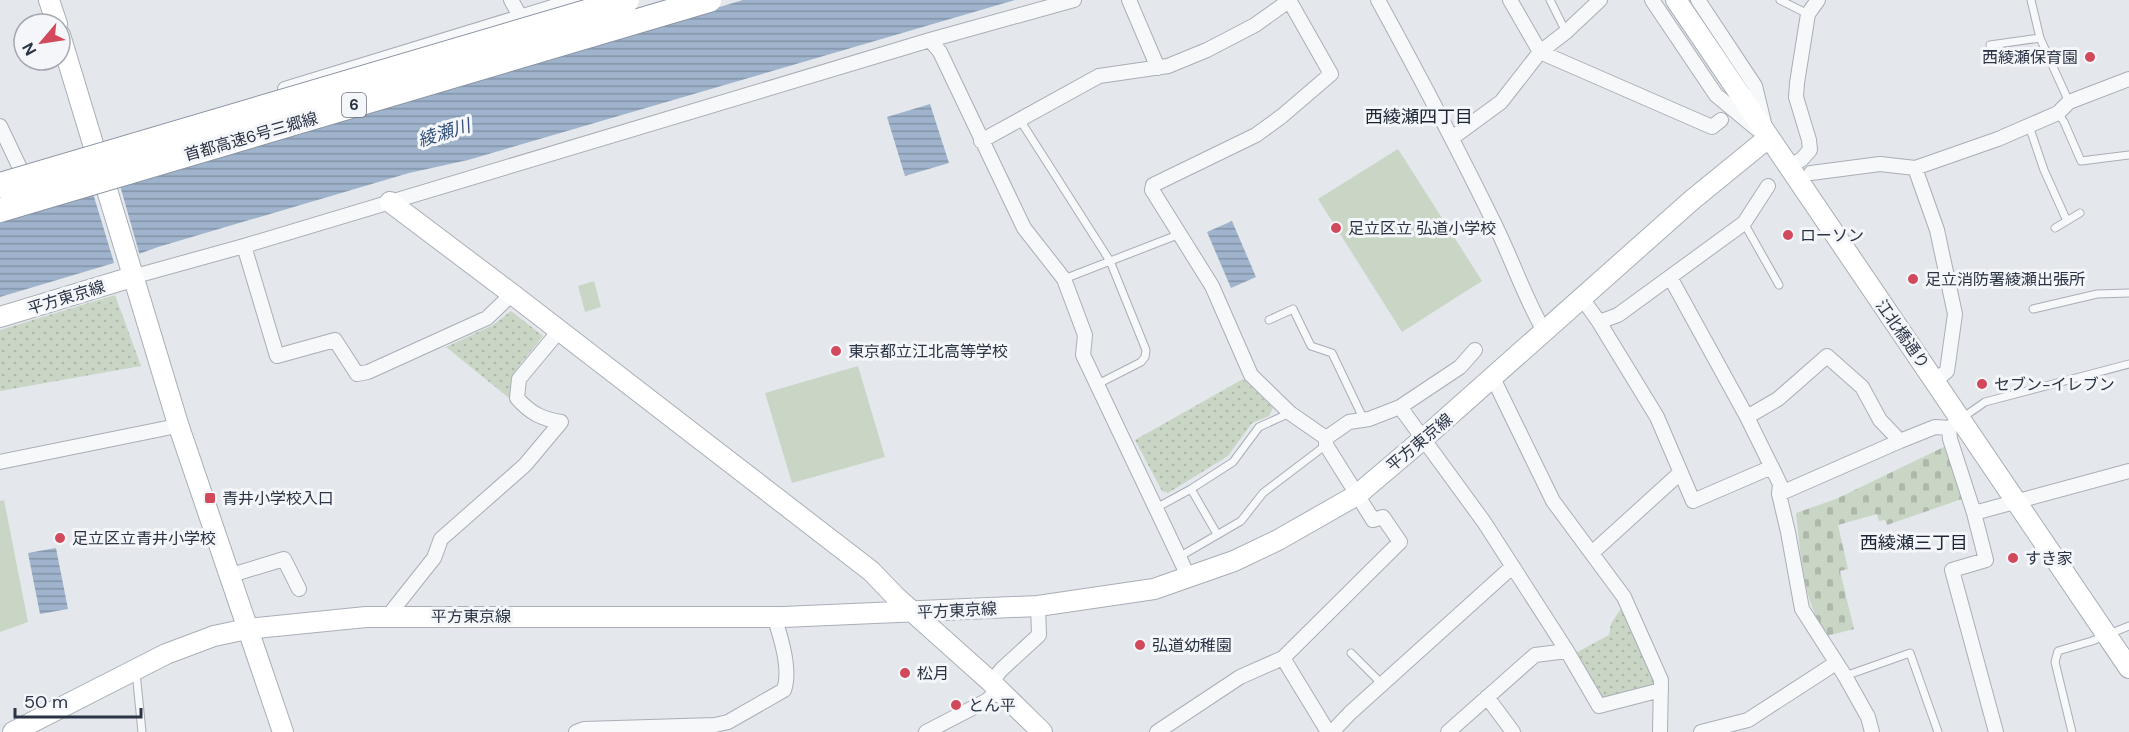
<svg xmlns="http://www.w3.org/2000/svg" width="2129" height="732" font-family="'DM Sans','Noto Sans JP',sans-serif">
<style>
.grass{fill:url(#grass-dots)}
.cemetery{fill:url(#cemetery-stones)}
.pitch{fill:#c9d6c5}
.water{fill:url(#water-rules)}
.pier{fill:#e4e7ec}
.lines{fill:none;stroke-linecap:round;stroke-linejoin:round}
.lane-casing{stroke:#a9aeb7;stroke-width:9}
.street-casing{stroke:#a9aeb7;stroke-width:16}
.secondary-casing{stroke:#a9aeb7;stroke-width:22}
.lane{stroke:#f7f8fa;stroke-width:7}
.street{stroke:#f7f8fa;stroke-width:14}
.secondary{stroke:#fff;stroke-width:20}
.highway-bridge-casing{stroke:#8b94a3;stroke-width:26;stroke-linecap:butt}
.highway-bridge{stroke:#fff;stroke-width:24}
.poi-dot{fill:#d1495b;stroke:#f4f6f9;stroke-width:2}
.labels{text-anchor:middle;stroke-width:6;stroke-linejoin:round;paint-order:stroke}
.shield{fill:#f4f6f9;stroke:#676e7b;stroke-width:1.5}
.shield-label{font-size:15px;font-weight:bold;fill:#2b3445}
.poi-label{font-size:16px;fill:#2b3445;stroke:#f4f6f9;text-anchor:start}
.street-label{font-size:16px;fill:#2b3445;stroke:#f4f6f9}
.neighbourhood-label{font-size:18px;fill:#1d2536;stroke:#f4f6f9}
.water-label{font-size:18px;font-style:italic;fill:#34527a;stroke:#f4f6f9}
</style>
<defs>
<pattern id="grass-dots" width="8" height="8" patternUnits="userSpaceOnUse" patternTransform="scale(1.5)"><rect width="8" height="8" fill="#c9d6c5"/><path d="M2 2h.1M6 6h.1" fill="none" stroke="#adb8ab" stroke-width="1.8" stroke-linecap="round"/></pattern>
<pattern id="cemetery-stones" width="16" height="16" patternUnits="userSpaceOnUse" patternTransform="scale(1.5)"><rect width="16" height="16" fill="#c9d6c5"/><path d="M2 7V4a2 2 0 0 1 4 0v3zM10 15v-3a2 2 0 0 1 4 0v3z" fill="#adb8ab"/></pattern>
<pattern id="water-rules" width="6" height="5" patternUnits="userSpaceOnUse" patternTransform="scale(1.5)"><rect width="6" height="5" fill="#9fb4cc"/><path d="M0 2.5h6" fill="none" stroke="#8293a7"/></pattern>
</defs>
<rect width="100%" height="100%" fill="#e4e7ec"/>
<path class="grass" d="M115,295L141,366L0,391V330Z
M511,311L543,336L518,367L509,398L446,347L493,325Z
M1243,379L1273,408L1269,416L1252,423L1228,456L1168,493L1162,491L1135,440Z
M1623,605L1658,689L1600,704L1572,655L1609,635L1611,624Z"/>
<path class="cemetery" d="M1946,446L1962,499L1887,525L1885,520L1879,521L1877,514L1838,525L1848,569L1840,571L1854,629L1827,636C1802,600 1801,555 1796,513L1836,499Z"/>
<path class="pitch" d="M1398,149L1482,281L1402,332L1318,199Z
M594,281L601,307L585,312L578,286Z
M858,366L885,457L792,483L765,393Z
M4,500L28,622L0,632V501Z"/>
<path class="water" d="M743,0H1015L468,160L409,173L158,247L114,263L0,297V221Z
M930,104L949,163L905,176L887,117Z
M1232,221L1256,277L1231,288L1207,232Z
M56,548L68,609L40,614L28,553Z"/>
<path class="pier" d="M119,182L140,256L115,266L92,190Z"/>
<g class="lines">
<g class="lane-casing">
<path id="lane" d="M1550,0L1566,32
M1780,0L1808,14
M2031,0L2040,38L2069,102
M1990,45L2040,38
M2058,113L2064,122L2081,161L2129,155
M1020,120L1110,261L1146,350L1145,357L1141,362L1098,384
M2029,126L2044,170L2067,221
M1744,223L1779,285
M2055,228L2080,213
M1064,279L1180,234
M2033,309L2097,294L2129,293
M1269,320L1293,309L1311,346L1332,353L1364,420
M1962,418L1985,402L2129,364
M1191,489L1217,534
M1156,508L1191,489L1233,462L1259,427L1290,413
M1179,557L1241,521L1263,493L1326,445
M1351,653L1382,684
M136,672L142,732
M1845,676L1910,653L1938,732
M2072,732L2055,662L2058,651L2092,641L2129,626"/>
</g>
<g class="street-casing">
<path id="street" d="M511,0L520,16
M1129,0L1158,68
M1289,0L1331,74L1282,116L1256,135L1153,185L1152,190L1212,286L1251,375L1290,413L1326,438
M1378,0C1419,75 1459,151 1496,227C1513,262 1525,298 1544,331
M1510,0L1540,52L1712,127L1721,120
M1652,0L1716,95L1757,129
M1698,0L1755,86L1764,123
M930,40L940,52L1024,228L1064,279L1085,335L1083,355L1189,578
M285,89L575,0
M0,126L20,168
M1452,138L1501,102L1540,52L1566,32L1600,0
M981,141L1099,76L1168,66L1207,50L1255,25L1290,0
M1788,168L1802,159L1810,150L1809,140L1796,97L1797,83L1808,14L1818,0
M1915,168L1937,230L1955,314L1947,371L1935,381
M1811,173L1880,164L1915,168L1998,139L2058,113L2069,102L2129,79
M244,246L277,356L335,340L357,374L368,372L487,318L512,294
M132,277L244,246L930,40L1074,0
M1670,277L1747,417L1780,484L1779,494L1788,532L1802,609L1845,676L1868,717L1872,732
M1582,298L1599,322L1657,417L1693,501L1772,467
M1599,322L1618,315L1744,223L1768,186
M1493,378L1553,501L1624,597L1661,680L1660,732
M1400,407L1484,522L1567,651L1599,706L1661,690
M1747,417L1778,399L1827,356L1862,387L1880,420L1900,441
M1949,428L1950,439L1974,513L1986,560L1952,570L1996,732
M0,462L167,428L178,424
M1779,494L1900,441L1935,427L1949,428L1955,424
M1974,513L2129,471
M1593,552L1680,473
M228,576L284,559L299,589
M388,616L434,558L441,539L525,465L561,422C542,419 530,413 517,398L519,379L559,331
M1283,658L1328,732
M991,682L1002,669L1039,635L1038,606
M1487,697L1513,732
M576,732L584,729L715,725L728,722L784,690C791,671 781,637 774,617
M926,732L986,701L999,690
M1157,732L1240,677L1283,658L1400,542L1383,517L1373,520L1326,445V438L1349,422L1369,419L1400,407L1460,367L1475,350
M1332,732L1350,713L1512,567
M1448,732L1535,655L1567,651
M1701,732L1748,720L1836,663"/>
</g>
<g class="secondary-casing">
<path id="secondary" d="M49,0L57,24
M1676,0L2129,668
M60,35L178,424L283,732
M390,202L512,294L871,571L896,597L991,682L1042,732
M0,317L132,277
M13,732L166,654L214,636L247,629L366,617H783L1038,606L1154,589L1234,561L1278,540L1357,495L1423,439L1692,200L1768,138"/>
</g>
<use href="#lane" class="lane"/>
<use href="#street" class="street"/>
<use href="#secondary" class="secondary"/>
<g class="highway-bridge-casing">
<path id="highway-bridge" d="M0,185L627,0
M0,210L709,0"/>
</g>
<use href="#highway-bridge" class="highway-bridge"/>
</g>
<g class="poi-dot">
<circle cx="2090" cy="57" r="6"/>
<circle cx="1336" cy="228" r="6"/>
<circle cx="1788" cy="235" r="6"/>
<circle cx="1913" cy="279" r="6"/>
<circle cx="836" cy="351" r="6"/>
<circle cx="1982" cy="384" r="6"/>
<rect x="204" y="492" width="12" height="12" rx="3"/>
<circle cx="60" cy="538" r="6"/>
<circle cx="2013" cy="558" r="6"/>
<circle cx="1140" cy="645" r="6"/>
<circle cx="905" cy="673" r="6"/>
<circle cx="956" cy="705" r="6"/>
</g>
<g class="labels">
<rect class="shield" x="342" y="93" width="24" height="24" rx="4.5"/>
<g class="shield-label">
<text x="354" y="110">6</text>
</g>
<g class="poi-label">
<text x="2078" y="63" text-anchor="end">西綾瀬保育園</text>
<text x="1348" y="234">足立区立 弘道小学校</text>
<text x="1800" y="241">ローソン</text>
<text x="1925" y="285">足立消防署綾瀬出張所</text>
<text x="848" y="357">東京都立江北高等学校</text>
<text x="1994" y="390">セブン-イレブン</text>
<text x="222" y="504">青井小学校入口</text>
<text x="72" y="544">足立区立青井小学校</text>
<text x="2025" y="564">すき家</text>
<text x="1152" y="651">弘道幼稚園</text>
<text x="917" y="679">松月</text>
<text x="968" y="711">とん平</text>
</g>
<g class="street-label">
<text transform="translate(251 136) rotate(-16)" y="6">首都高速6号三郷線</text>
<text transform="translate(66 297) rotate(-17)" y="6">平方東京線</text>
<text transform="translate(1903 334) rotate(55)" y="6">江北橋通り</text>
<text transform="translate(1419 442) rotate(-40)" y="6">平方東京線</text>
<text transform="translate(957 610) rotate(-3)" y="6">平方東京線</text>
<text x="471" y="622">平方東京線</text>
</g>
<g class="neighbourhood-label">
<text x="1419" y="123">西綾瀬四丁目</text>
<text x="1914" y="549">西綾瀬三丁目</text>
</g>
<g class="water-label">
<text transform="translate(444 133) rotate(-17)" y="6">綾瀬川</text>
</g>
</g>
<g transform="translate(42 42) rotate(241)"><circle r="28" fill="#f4f6f9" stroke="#a4a8b1" stroke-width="1.5"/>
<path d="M0-4.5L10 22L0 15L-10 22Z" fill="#d1495b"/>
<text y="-9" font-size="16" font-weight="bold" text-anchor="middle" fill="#2b3445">N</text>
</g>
<path d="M15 708v9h126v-9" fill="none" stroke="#2b3445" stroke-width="3"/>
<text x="24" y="708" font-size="18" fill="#2b3445" stroke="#f4f6f9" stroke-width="4.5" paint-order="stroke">50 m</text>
</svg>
